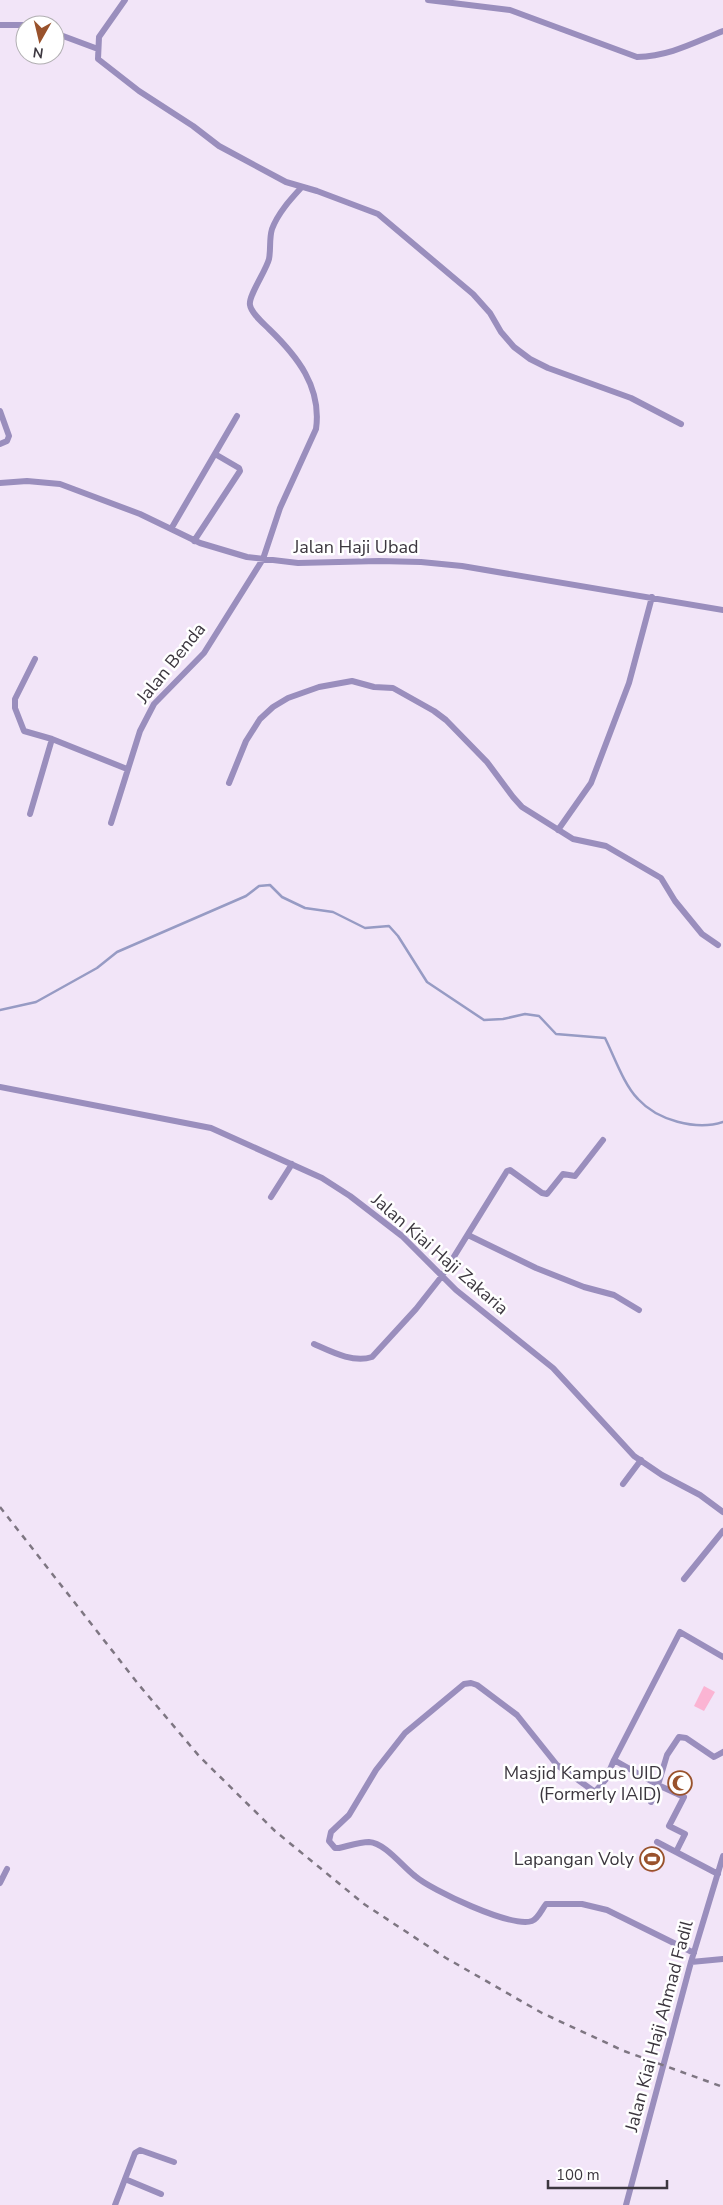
<svg xmlns="http://www.w3.org/2000/svg" width="723" height="2205" font-family="'Nunito Sans',sans-serif">
<style>
.pitch{fill:#fbb4d3}
.lines{fill:none;stroke-linecap:round;stroke-linejoin:round}
.stream{stroke:#979bc4;stroke-width:2.5}
.street{stroke:#9a8ebd;stroke-width:6}
.rail{stroke:#7e7682;stroke-width:2.5;stroke-dasharray:6 6;stroke-linecap:butt}
.labels{text-anchor:middle;stroke-width:5;stroke-linejoin:round;paint-order:stroke}
.street-label{font-size:18px;fill:#3c373f;stroke:#fff}
.poi-label{font-size:18px;fill:#3c373f;stroke:#fff;text-anchor:end}
</style>
<rect width="100%" height="100%" fill="#f2e5f8"/>
<path class="pitch" d="M704,1686L715,1692L704,1711L694,1706Z
M651,1846L662,1851L653,1873L643,1868Z"/>
<g class="lines">
<path class="stream" d="M0,1010L36,1002L97,968L117,952L246,896L259,886L270,885L282,897L305,908L333,912L365,928L389,926L398,936L427,982L484,1020L503,1019L525,1014L539,1016L556,1034L605,1038C614,1056 624,1085 638,1099C657,1120 696,1131 723,1122"/>
<path class="street" d="M125,0L99,37L98,59L139,91L193,126L219,146L286,182L317,191L378,214L473,294L490,313L501,332L514,347L530,359L548,368L631,398L681,424
M428,0L510,10L637,57C670,56 693,43 723,31
M0,25H31
M55,33L98,49
M0,411L9,436L7,441L0,444
M0,483L27,481L60,484L140,514L200,543L247,557L298,563L379,561L421,562L462,566L723,610
M171,529L237,416
M194,541L240,471L239,468L215,454
M35,659L15,699V708L24,731L52,739
M229,783L246,741L260,719L273,707L288,698L319,687L352,681L374,687L393,688L434,711L446,720L487,762L513,797L522,807L573,839L606,846L661,878L675,901L702,934L718,945
M30,814L52,739L127,769
M111,823L140,731L154,704L204,653L263,559L280,508L316,429C322,387 297,356 269,329C263,323 251,313 250,305C248,296 266,271 269,259C271,249 269,239 272,229C278,213 290,200 301,188
M558,830L591,783L629,683L652,597
M0,1087L211,1128L322,1178L350,1196L402,1236L456,1290L553,1368L634,1456L662,1475L700,1495L723,1512
M271,1197L292,1164
M468,1235L536,1268L584,1287L614,1295L639,1310
M314,1344C332,1352 353,1363 372,1357L416,1309L442,1276L507,1171L510,1170L542,1193L547,1194L563,1174L575,1176L603,1140
M623,1484L641,1460
M684,1579L723,1531
M614,1760L658,1785L667,1755L679,1737L686,1738L714,1757L723,1752
M651,1802L658,1785L684,1797L669,1826L685,1834L676,1852
M657,1842L718,1874
M0,1883L7,1869
M694,1953L607,1910L582,1904H546C542,1909 538,1919 532,1921C511,1928 431,1890 415,1876C402,1866 385,1843 369,1842C360,1842 348,1846 339,1848H335L329,1841L331,1832L349,1815L376,1770L405,1733L464,1684L471,1683L477,1685L517,1715L557,1765L595,1792L606,1779L614,1760L680,1632L723,1657
M691,1962L723,1959
M125,2179L161,2194
M115,2205L135,2153L140,2150L174,2162
M626,2205L691,1962L723,1856"/>
<path class="rail" d="M0,1507L139,1685L199,1756L275,1831L364,1904L446,1958L542,2013L624,2051L723,2087"/>
</g>
<defs>
<g id="mosque-ring" transform="scale(1.25)"><circle r="9.5" fill="#fff" stroke="#99522c" stroke-width="1.5"/><path d="M3.5-4.9A6 6 0 1 0 3.5 4.9A5 5 0 1 1 3.5-4.9Z" fill="#99522c"/></g>
<g id="stadium-ring" transform="scale(1.25)"><circle r="9.5" fill="#fff" stroke="#99522c" stroke-width="1.5"/><path d="M0-5a6.5 5 0 1 0 0 10a6.5 5 0 1 0 0-10ZM-3.5-1.8h7v3.6h-7Z" fill="#99522c"/></g>
</defs>
<g fill-rule="evenodd">
<use href="#mosque-ring" x="680" y="1783"/>
<use href="#stadium-ring" x="652" y="1859"/>
</g>
<g class="labels">
<g class="street-label">
<text x="356" y="553">Jalan Haji Ubad</text>
<text transform="translate(171 663) rotate(-51)" y="6">Jalan Benda</text>
<text transform="translate(440 1254) rotate(41)" y="6">Jalan Kiai Haji Zakaria</text>
<text transform="translate(659 2026) rotate(-75)" y="6">Jalan Kiai Haji Ahmad Fadil</text>
</g>
<g class="poi-label">
<text x="662" y="1779">Masjid Kampus UID<tspan x="662" dy="21">(Formerly IAID)</tspan></text>
<text x="634" y="1865">Lapangan Voly</text>
</g>
</g>
<g transform="translate(40 40) rotate(188)"><circle r="24" fill="#ffffff" stroke="#b1afb2"/>
<path d="M0-4L9 19L0 12L-9 19Z" fill="#99522c"/>
<text y="-8" font-size="14" font-weight="bold" text-anchor="middle" fill="#3c373f">N</text>
</g>
<path d="M548 2180v8h119v-8" fill="none" stroke="#3c373f" stroke-width="2.5"/>
<text x="556" y="2180" font-size="15" fill="#3c373f" stroke="#ffffff" stroke-width="4" paint-order="stroke">100 m</text>
</svg>
